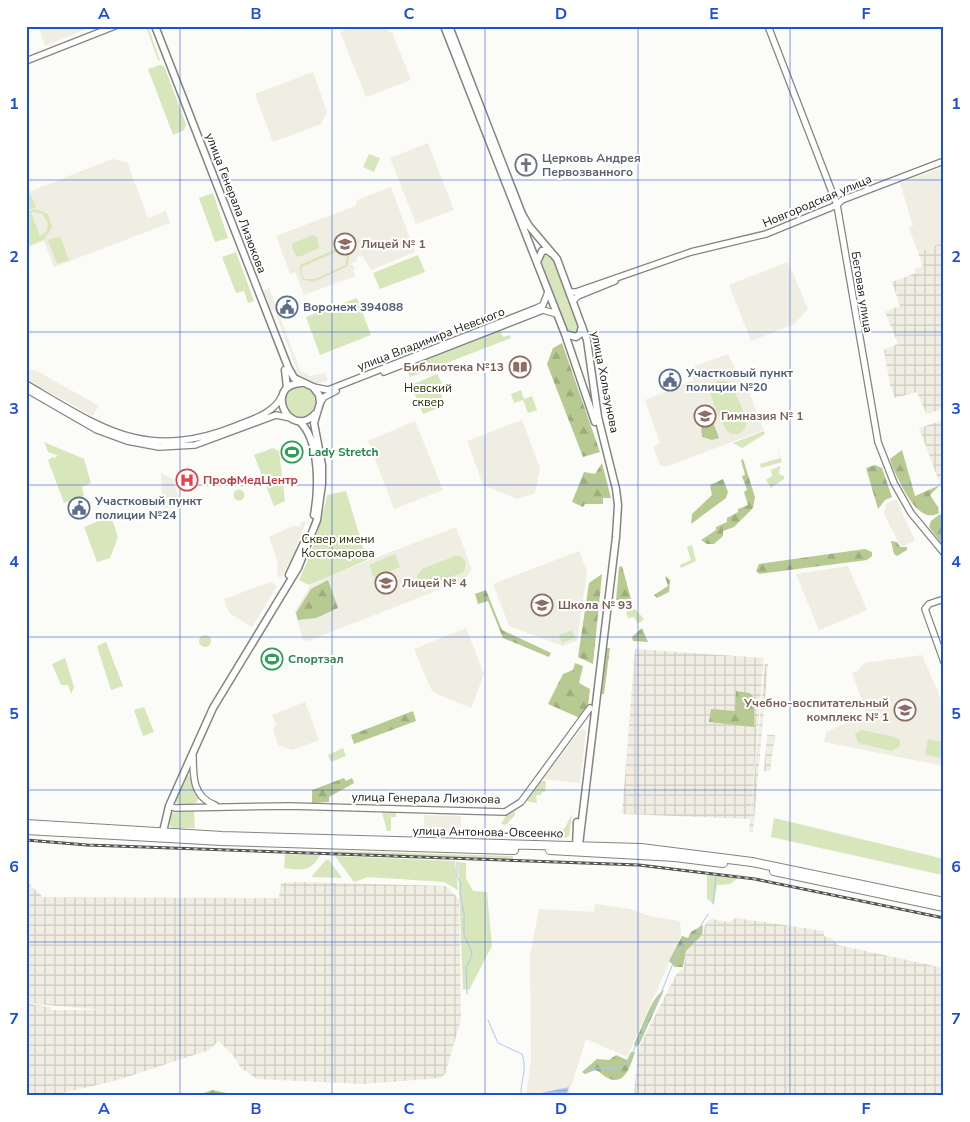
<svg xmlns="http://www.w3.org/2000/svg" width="970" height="1122" font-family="'Nunito Sans',sans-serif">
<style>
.built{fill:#f0eee3}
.industrial{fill:url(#industrial-grid);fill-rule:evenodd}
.green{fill:#d8e6bb;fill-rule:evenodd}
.forest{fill:url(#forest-firs)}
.water{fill:url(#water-rules)}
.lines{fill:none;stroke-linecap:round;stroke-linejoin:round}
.stream{stroke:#acc7fb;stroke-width:1}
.tertiary-casing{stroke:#848481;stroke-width:8}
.secondary-casing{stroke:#848481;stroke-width:9}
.trunk-casing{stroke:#848481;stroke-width:10}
.tertiary{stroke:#fff;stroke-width:5.5}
.secondary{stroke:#fff;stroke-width:6}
.trunk{stroke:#fff;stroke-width:8}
.rail-casing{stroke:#545453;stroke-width:3}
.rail{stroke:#fff;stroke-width:1;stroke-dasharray:4;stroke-linecap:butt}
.grid{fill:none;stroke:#1d4ed8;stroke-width:1;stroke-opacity:0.55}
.labels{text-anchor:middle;stroke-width:4;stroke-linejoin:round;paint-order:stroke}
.worship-label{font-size:12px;font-weight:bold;fill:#5b616d;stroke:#fff;text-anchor:start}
.street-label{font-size:12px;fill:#171716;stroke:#fff}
.education-label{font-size:12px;font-weight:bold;fill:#785e54;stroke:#fff;text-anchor:start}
.service-label{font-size:12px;font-weight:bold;fill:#4e5e75;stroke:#fff;text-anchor:start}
.park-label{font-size:12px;fill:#242e03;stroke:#fff}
.leisure-label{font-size:12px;font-weight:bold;fill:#27864d;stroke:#fff;text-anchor:start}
.health-label{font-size:12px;font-weight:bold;fill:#be3a42;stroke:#fff;text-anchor:start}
.neatline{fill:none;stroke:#1d4ed8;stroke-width:2}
.grid-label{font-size:16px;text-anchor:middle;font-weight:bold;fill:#1d4ed8}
</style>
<defs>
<pattern id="industrial-grid" width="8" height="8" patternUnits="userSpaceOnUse" patternTransform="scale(1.25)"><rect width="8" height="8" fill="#f0eee3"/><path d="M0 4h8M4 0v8" fill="none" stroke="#cdcbc2"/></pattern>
<pattern id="forest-firs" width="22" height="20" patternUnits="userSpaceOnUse" patternTransform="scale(1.25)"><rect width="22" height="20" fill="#b7ca91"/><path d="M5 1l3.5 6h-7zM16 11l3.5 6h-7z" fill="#9dad7c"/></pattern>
<pattern id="water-rules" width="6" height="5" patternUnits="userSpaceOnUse" patternTransform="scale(1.25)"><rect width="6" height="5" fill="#acc7fb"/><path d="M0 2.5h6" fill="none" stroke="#93aad6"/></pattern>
</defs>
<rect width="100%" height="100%" fill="#fbfbf7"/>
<path class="built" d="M38,26H93L45,46Z
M354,26H386L389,33L392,32L411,80L366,97L340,32Z
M313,72L327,112L321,124L273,142L255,94Z
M428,143L454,210L416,224L390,158Z
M112,159L127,162L148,218L166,211L170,223L54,267L44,241L26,248V193Z
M944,167V242L918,253L909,228L913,226L900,183Z
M391,187L415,252L371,270L362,255L356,257L357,261L351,264L355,268L353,270L355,276L304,295L295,272L290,274L276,236L355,206L357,200Z
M788,262L808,309L794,324L751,341L729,285Z
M269,288L300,370L310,376L325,373L328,380L316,384L294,375L293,372L297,370L274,309L269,311L262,291Z
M728,354L742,383L745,382L764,430L665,467L660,465L653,447L660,443L645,400L694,380L690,368Z
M27,369L37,371L99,406L92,416L26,379Z
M522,420L540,468L535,493L517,499L483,485L467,441Z
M415,421L443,490L394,509L368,441Z
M161,473L175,480L174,484L183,507L162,508Z
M896,499L915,541L901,547L884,514L886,504Z
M306,521L295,551L281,578L277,576L278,564L269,537L295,525L296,527L301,526L300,523Z
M456,527L472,570L464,580L308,641L303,640L295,611L310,586L328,576Z
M579,551L587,572L577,641L563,646L509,626L493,584Z
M848,566L867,610L819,630L796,574Z
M270,582L277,586L252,627L229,613L224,599Z
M466,628L484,674L471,708L437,694L431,689L414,649Z
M922,655L944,706V766L824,742L826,732L867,714L852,673L858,671L864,663Z
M305,702L319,740L292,750L278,745L273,730L276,724L272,715Z
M582,728L586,731L580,783L543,779Z
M424,815L461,816V832H424Z
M595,904L630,909L649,916L680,921L681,936L627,1057L586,1039L568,1096H526L531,1059L530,956L539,909L594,912Z"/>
<path class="industrial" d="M944,242V408L928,414L926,413L917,392L895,398L890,385L884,350L898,344L885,312L900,306L892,282L916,273L915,269L923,266L918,253Z
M944,420V485L941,487L919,428Z
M635,649L764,658L750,819L622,814Z
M765,664H768L753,832H749Z
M767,735H775L770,771H764Z
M26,881L43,897L279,898L281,883L299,882L446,886L459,899L461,1020L445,1074L441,1078L363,1084L257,1079L241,1068L233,1055L219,1041L209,1050L118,1080L50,1096H33L32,1093L26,1095ZM29,1002L36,1004L102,1010H51L50,1007L34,1005Z
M736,918L824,931V936L831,938L838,945L944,968V1096H634L638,1049L677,973L684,968L686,951L702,935L706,922L711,919L729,922Z"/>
<path class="green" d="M147,29H149L160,61L158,60Z
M160,65L164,66L186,124L184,130L173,135L148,69Z
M369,154L380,158L374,172L363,167Z
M30,193L36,207L26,211V195Z
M213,193L228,238L215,242L199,198Z
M35,209L48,214L52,227L45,239L26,247V212ZM34,212L43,214L48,224L46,232L40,236L31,213Z
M313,235L317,237L319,248L299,257L296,256L292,247L293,243Z
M60,236L69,260L57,264L48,240Z
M340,247L349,254L348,266L314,282L303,280L300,273V265ZM341,250L347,257L345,265L316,279H304L301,272L302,267Z
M236,252L254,301L248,303L244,291L236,293L222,257Z
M418,255L425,272L380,289L373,273Z
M547,255L553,259L579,327L575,334L567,331L542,263V257Z
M357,298L371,335L320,355L306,317Z
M500,330L503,337L510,335L511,338L410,377L406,367Z
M437,374L442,383L438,385L445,405L423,414L411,385Z
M718,381H726L732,385C736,396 744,409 746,421C748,431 736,438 728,432C724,428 711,399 710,393C710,387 714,383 718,381Z
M285 402a15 15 0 1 1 30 0a15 15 0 1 1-30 0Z
M521,390L524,399L532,396L537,410L528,413L523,400L514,403L511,394Z
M764,431L765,434L742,448L733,443Z
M44,442L84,459L91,483L82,487L84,496L64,503L48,460L52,457L55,458L57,455L48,452Z
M273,448L279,451L285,501L274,506L254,455Z
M777,448L782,462L761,468L760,464L780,458Z
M780,466L779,474L784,476V479L771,488L766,480L772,476L771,470Z
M233.5 495a5.5 5.5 0 1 1 11 0a5.5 5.5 0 1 1-11 0Z
M346,491L367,560L309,585L299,580C312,553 321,525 327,495Z
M111,516L118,537L110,558L97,562L84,527Z
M692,545L696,561L681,568L680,565L691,560L687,547Z
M395,554L400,567L374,578L369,565Z
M455,556H460L466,562L464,572L427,586L418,582L417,576L422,569Z
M635,609L644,619L638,624L634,617L628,618L626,612Z
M572,630L575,638L562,643L559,635Z
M199 641a6 6 0 1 1 12 0a6 6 0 1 1-12 0Z
M106,642L123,686L111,690L97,646Z
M65,658L74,687L71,694L68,685H61L52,664Z
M144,707L154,732L143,736L134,710Z
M862,730L895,737L900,740V746L892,751L858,743L855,734Z
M928,739L944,742L942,758L925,755Z
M343,748L346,756L331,762L328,755Z
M187,776L192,777L194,790L199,798L196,803L180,806L175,801Z
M541,781H546L545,792H542L541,795H536L537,803L526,801Z
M194,811L195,828H174L170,826V813Z
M515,811V815L506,825L501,824L506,815Z
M382,812H396V817H391V831H387Z
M572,814L569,836L565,838L498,834V832L555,835L565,828Z
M774,818L944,859L942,875L771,837Z
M335,851L513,856V859L334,853Z
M285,854L320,855C312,872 301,870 284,868Z
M335,856L455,861L458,890L444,882L368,877L354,882Z
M326,860H329L342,878L311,877Z
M458,862L466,863V878L473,891L487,892L492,946L469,990L463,989Z
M707,874L738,878L730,884L717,885L714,904L707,899Z"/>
<path class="forest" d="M562,343L600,452L583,457L547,364L553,348Z
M707,406L719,438L712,440L702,437L701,426L705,419L702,410Z
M902,450L915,496L940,485L930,495L938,507L939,513C917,526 900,482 892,466L890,459Z
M743,459L755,497L753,508L734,527L723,531V536L714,544H707L701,540L716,530V527L727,522V518L738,512V509L748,505L744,492L747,490L742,476L745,475L741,460Z
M602,463L611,498H603V504H585L583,507L572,502L584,472L595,474Z
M875,465L882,468L892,497L885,500L878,509L866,468Z
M723,479L728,492L726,498L691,524L692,514L712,495L710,485Z
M940,514L944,520V547L929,527L931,521Z
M891,541L897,542L900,547H907V550L897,556L894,554Z
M865,549L872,552V556L867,560L759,574L756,571L759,564Z
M622,566L631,599L616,600L619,567Z
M602,574L593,664L578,657L589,583Z
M665,576L670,580L669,592L657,598L654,595L668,586Z
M328,580L338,608L316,618L298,620L296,613L311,589Z
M486,590L502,630L551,653L549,657L503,638L488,601L478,604L475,594Z
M642,628L648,642L633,641L632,637Z
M606,648H610L604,694H600Z
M575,663L583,666L579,683L590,689L588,706L580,718L548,704L563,674L573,670Z
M736,691L750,693L754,698V727L709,722L711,709L735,711Z
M413,711L416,721L354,744L351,735Z
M344,778L346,781L352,778L354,783L329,797V802L312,803V790Z
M703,925L702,935L686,951L683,967H675L669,961L682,936L688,938L691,932Z
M664,990L639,1045L635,1047L634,1044C641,1031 651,997 664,990Z
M631,1052H635C631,1064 625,1087 608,1078C603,1076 601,1072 595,1070L585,1074L582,1072L597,1059L609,1060L616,1055L627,1060Z
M213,1090L235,1095V1096H194Z"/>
<path class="water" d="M569,1087L566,1096H531L532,1095Z"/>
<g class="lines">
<path class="stream" d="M457,862V877L461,883L460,892L464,913V935L471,950L472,956L466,967L467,994
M713,904L716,876
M488,1020L498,1043L522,1054C528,1070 520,1081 521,1096
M586,1071C600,1064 617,1074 628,1062L661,993L678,951L683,944L692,940L708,914"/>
<g class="tertiary-casing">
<path id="tertiary" d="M768,26L837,205L878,442L894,483L911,513L944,553
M26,61L115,26
M570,292H576L691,252L766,234L837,205L842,200L944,161
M573,301L578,296L615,281
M384,372L543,310L557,314
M26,384C103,429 145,462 236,426C253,419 273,414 282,396
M313,387L328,390L537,308L543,305L548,292
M26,389L97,430L127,441L159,447L195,445L276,415L291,418
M320,403L324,397L336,391
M944,599L929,604L925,609L944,662
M193,756C193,777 193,797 215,805
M169,806L175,808L289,806L505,812L521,802L590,708"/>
</g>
<g class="secondary-casing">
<path id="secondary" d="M155,26L288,367L294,378L313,387L319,395L320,403L314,423L322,465V484L317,520L298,568L213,708L169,806L162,836
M444,26L565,334L595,422
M449,26L522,214L529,226L557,259L587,340L598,417L616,489L618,505L616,537L579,845L576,850
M537,262L542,251L547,250L551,253
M565,334L576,337L580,334L582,326
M285,370L287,388
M301,383C263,385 289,441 315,414
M299,421C320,439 319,489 314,515
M289,575L304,543
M576,850L577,822"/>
</g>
<g class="trunk-casing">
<path id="trunk" d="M26,824L222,836L641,848L752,862L944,902
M26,830L222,841L514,850
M550,850L675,857L723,863
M774,871L944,907"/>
</g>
<use href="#tertiary" class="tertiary"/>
<use href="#secondary" class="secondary"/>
<use href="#trunk" class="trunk"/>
<g class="rail-casing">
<path id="rail" d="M26,840L87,845L639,865L755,879L944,918"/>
</g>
<use href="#rail" class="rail"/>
</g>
<path class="grid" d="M180,26V1096M332,26V1096M485,26V1096M638,26V1096M790,26V1096M26,180H944M26,332H944M26,485H944M26,637H944M26,790H944M26,942H944"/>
<defs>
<g id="church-ring" transform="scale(1.125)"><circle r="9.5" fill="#fff" stroke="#6b7280" stroke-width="1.5"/><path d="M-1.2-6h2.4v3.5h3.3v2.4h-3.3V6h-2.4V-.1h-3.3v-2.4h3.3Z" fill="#6b7280"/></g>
<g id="school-ring" transform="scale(1.125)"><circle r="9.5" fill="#fff" stroke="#8d6e63" stroke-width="1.5"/><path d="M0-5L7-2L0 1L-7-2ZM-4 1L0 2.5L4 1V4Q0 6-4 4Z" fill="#8d6e63"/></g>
<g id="civic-ring" transform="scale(1.125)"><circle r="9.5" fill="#fff" stroke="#5c6f8a" stroke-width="1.5"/><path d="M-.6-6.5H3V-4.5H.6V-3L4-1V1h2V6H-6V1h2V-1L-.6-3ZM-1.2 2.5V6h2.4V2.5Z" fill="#5c6f8a"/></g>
<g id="library-ring" transform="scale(1.125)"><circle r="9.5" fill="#fff" stroke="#8d6e63" stroke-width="1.5"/><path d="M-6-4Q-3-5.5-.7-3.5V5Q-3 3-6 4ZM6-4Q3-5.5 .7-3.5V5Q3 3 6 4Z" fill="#8d6e63"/></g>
<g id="stadium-ring" transform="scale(1.125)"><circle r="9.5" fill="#fff" stroke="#2e9e5b" stroke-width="1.5"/><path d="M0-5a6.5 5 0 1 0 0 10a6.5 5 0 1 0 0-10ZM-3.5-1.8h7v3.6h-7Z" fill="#2e9e5b"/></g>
<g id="hospital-ring" transform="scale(1.125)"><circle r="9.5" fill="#fff" stroke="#e0444e" stroke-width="1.5"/><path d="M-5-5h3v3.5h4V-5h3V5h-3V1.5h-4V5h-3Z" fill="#e0444e"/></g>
</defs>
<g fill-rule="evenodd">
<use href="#church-ring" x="526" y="165"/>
<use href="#school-ring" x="345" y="244"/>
<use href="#civic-ring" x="287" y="307"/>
<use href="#library-ring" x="520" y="367"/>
<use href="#civic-ring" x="670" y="380"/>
<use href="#school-ring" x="705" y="416"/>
<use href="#stadium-ring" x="292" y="452"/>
<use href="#hospital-ring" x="187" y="480"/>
<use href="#civic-ring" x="79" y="508"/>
<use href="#school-ring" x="386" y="583"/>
<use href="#school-ring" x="542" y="605"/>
<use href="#stadium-ring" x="272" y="659"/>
<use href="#school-ring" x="905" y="710"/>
</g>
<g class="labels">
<g class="worship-label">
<text x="542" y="162">Церковь Андрея<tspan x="542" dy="14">Первозванного</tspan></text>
</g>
<g class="street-label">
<text transform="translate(817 201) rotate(-23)" y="4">Новгородская улица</text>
<text transform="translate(236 203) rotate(69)" y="4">улица Генерала Лизюкова</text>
<text transform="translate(862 292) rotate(81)" y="4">Беговая улица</text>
<text transform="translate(431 339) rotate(-21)" y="4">улица Владимира Невского</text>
<text transform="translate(605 382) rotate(79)" y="4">улица Хользунова</text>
<text transform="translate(426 798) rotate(1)" y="4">улица Генерала Лизюкова</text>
<text transform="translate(488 832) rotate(1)" y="4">улица Антонова-Овсеенко</text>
</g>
<g class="education-label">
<text x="361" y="248">Лицей № 1</text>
<text x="504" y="371" text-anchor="end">Библиотека №13</text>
<text x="721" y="420">Гимназия № 1</text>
<text x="402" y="587">Лицей № 4</text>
<text x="558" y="609">Школа № 93</text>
<text x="889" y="707" text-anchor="end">Учебно-воспитательный<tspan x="889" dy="14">комплекс № 1</tspan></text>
</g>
<g class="service-label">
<text x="303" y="311">Воронеж 394088</text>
<text x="686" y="377">Участковый пункт<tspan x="686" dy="14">полиции №20</tspan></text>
<text x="95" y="505">Участковый пункт<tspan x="95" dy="14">полиции №24</tspan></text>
</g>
<g class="park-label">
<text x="428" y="392">Невский<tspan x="428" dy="14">сквер</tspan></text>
<text x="338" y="543">Сквер имени<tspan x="338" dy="14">Костомарова</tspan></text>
</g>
<g class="leisure-label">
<text x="308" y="456">Lady Stretch</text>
<text x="288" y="663">Спортзал</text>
</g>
<g class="health-label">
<text x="203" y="484">ПрофМедЦентр</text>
</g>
</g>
<rect width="970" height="1122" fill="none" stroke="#ffffff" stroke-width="55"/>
<rect x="28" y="28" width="914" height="1066" class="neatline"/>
<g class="grid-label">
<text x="104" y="19">A</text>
<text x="256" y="19">B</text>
<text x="409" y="19">C</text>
<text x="561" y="19">D</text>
<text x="714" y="19">E</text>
<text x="866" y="19">F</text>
<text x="14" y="109">1</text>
<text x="956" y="109">1</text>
<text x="14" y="262">2</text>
<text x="956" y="262">2</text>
<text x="14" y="414">3</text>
<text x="956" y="414">3</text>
<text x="14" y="567">4</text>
<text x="956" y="567">4</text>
<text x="14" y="719">5</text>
<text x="956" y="719">5</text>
<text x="14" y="872">6</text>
<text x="956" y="872">6</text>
<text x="14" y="1024">7</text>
<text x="956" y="1024">7</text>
<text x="104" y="1114">A</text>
<text x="256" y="1114">B</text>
<text x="409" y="1114">C</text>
<text x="561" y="1114">D</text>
<text x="714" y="1114">E</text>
<text x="866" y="1114">F</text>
</g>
</svg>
